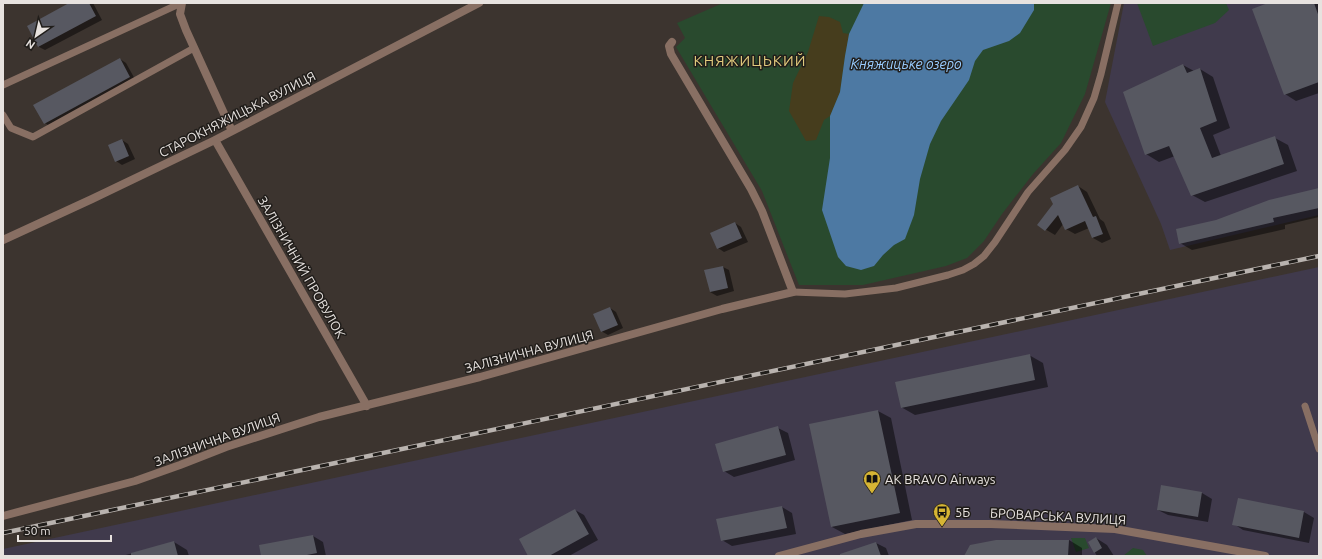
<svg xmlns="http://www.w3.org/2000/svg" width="1322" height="559" font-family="Ubuntu,sans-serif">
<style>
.industrial{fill:#403a4c}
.green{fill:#294a2e}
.sand{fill:#463d1d}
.water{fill:#4d79a3}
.shadow{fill:#0007}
.building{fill:#575861}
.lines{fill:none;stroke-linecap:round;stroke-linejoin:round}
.lane{stroke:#886f63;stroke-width:7}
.street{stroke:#886f63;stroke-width:8}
.rail-casing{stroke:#b9b3af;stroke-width:4.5}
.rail{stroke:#201d1a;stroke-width:3;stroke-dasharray:9;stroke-linecap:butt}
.labels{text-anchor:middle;stroke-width:3;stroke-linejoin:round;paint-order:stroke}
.street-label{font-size:13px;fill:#e7e2df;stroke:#201d1a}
.poi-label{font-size:13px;fill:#e7e2df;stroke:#201d1a;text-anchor:start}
.water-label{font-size:14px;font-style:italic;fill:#9cf;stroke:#201d1a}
.quarter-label{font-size:15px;letter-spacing:1px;fill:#e0ca7d;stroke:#201d1a}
</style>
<rect width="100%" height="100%" fill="#3c342f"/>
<path class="industrial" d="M1124,3H1319V215L1170,250L1161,224L1105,102Z
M1319,267V556H3V549Z"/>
<path class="green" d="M723,3H1111L1085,94L1061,143L1033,174L1002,214L984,241L967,258L946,266L863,285H799L762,191L676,47L685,38L677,23Z
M1137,3H1226L1229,10L1215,23L1153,46Z
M1071,538H1085L1089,548L1076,552Z
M1133,548L1143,550L1147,556H1123Z"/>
<path class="sand" d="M819,16L829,17L840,22L843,33L849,34L845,56L840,92L830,116L824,120L816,140L806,141L789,111L793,83L808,52Z"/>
<path class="water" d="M864,3H1034V10L1020,33L1009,41L983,50L975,61L969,80L941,121L930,144L920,179L914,215L905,239L894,245L883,255L874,266L861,270L846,266L838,257L822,210L830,158V116L840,92L845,56L849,34Z"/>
<path class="shadow" d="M71,3H93L102,20L45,50L39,47L28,26Z
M1271,3H1319V93L1296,101L1285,94Z
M120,59L126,63L136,81L51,127L45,123Z
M1183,65L1194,71L1200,69L1213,77L1230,128L1213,135L1221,156L1275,138L1288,145L1297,171L1205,202L1192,195L1175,156L1159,162L1146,154Z
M122,140L128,144L135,159L122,165L116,161Z
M1078,186L1087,192L1100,219L1104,222L1111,239L1102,243L1093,238L1089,228L1075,234L1066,229L1063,224L1055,235L1038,225Z
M1319,190V217L1285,225V229L1192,250L1180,243L1216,221Z
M735,223L741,227L748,242L724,252L718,248Z
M723,267L729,270L734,291L717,296L710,292Z
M610,308L616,312L623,328L608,335L601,331Z
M1029,355L1043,363L1048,387L915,415L901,407Z
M878,411L891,418L912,520L845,534L832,527Z
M778,428L788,433L795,460L734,477L724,471Z
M1162,486L1202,493L1212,499L1208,522L1168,515L1158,510Z
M1239,499L1304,512L1314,518L1309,543L1243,530L1234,524Z
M782,507L792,513L796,534L732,546L722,540Z
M575,510L584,515L598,540L569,556H529Z
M313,536L323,542L326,556H262Z
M1096,538L1107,545L1114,556H1097L1089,542Z
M1069,540L1082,548V556H965Z
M174,542L187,550L189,556H122Z
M876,543L886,548L889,556H838Z"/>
<path class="building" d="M69,3H89L96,16L38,47L27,26Z
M1268,3H1314L1319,17V82L1284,95L1252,9Z
M120,58L130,77L44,124L33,105Z
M1183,64L1187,73L1200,68L1217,121L1200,128L1212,158L1275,136L1284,164L1191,196L1169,146L1145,155L1123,92Z
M122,139L129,156L115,162L108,145Z
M1078,185L1093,217L1096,216L1103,234L1092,238L1085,221L1065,230L1058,215L1045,231L1037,225L1053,204L1050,198Z
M1319,188V208L1273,218L1274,222L1179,244L1176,229L1216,220L1269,200Z
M735,222L742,238L717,249L710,233Z
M723,266L728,288L710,292L704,270Z
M610,307L618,325L601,332L593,314Z
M1030,354L1035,380L901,408L895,382Z
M878,410L900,513L831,527L809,424Z
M778,426L786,455L723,472L715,444Z
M1161,485L1202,492L1198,517L1157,510Z
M1238,498L1304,511L1299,538L1232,525Z
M782,506L787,528L721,541L716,519Z
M575,509L589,534L549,556H528L519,539Z
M313,535L317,553L302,556H261L259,545Z
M1096,537L1102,548L1094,553L1088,542Z
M996,540H1069L1068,556H964L970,545Z
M174,541L178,556H131V553Z
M876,542L881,556H840V554Z"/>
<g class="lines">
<path class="lane" d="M3,85L181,3
M3,115L11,128L33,137L194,48
M793,292L845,294L896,288L948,275L963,270L974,264L984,256L995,242L1028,192L1065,150L1081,127L1094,98L1101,74L1118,3
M1305,406L1319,449"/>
<path class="street" d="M182,3L180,14L186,30L232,131
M215,140L367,406
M3,240L92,199L215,140L479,3
M3,516L135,481L180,465L226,447L319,417L480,377L722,309L793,292L762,211L751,189L671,54L669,46L672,42
M779,556L861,534L916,524H991L1115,529L1265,556"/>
<g class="rail-casing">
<path id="rail" d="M3,533L1319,256"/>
</g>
<use href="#rail" class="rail"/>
</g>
<defs>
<g id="library-pin" transform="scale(0.9)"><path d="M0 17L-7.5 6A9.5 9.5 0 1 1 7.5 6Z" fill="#d6b534" stroke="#201d1a"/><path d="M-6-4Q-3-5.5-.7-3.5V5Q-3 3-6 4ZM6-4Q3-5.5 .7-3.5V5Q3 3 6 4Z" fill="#111"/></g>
<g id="bus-pin" transform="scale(0.9)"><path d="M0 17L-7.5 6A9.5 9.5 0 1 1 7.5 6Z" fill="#d6b534" stroke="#201d1a"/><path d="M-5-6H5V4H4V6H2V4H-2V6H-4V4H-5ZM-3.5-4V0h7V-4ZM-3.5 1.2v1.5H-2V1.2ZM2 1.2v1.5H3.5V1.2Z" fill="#111"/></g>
</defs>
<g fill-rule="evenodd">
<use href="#library-pin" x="872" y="479"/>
<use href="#bus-pin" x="942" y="512"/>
</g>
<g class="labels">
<g class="street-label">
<text transform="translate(237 114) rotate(-27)" y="5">СТАРОКНЯЖИЦЬКА ВУЛИЦЯ</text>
<text transform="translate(302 267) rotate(60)" y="5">ЗАЛІЗНИЧНИЙ ПРОВУЛОК</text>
<text transform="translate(529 351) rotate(-15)" y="5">ЗАЛІЗНИЧНА ВУЛИЦЯ</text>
<text transform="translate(217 439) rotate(-20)" y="5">ЗАЛІЗНИЧНА ВУЛИЦЯ</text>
<text transform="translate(1058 516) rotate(3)" y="5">БРОВАРСЬКА ВУЛИЦЯ</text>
</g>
<g class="poi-label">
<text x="885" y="484">АК BRAVO Airways</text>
<text x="955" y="517">5Б</text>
</g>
<g class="water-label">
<text x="906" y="69">Княжицьке озеро</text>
</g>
<g class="quarter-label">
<text x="750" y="66">КНЯЖИЦЬКИЙ</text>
</g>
</g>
<rect width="1322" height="559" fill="none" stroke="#e7e2df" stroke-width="8"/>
<g transform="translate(36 36) rotate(214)" stroke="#201d1a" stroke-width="3" paint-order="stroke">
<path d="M0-3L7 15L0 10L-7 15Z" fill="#e7e2df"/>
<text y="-6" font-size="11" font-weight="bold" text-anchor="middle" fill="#e7e2df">N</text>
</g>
<path d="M18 535v6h93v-6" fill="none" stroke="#e7e2df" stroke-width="2"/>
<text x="24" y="535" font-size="12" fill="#e7e2df" stroke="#201d1a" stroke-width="3" paint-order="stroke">50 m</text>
</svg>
